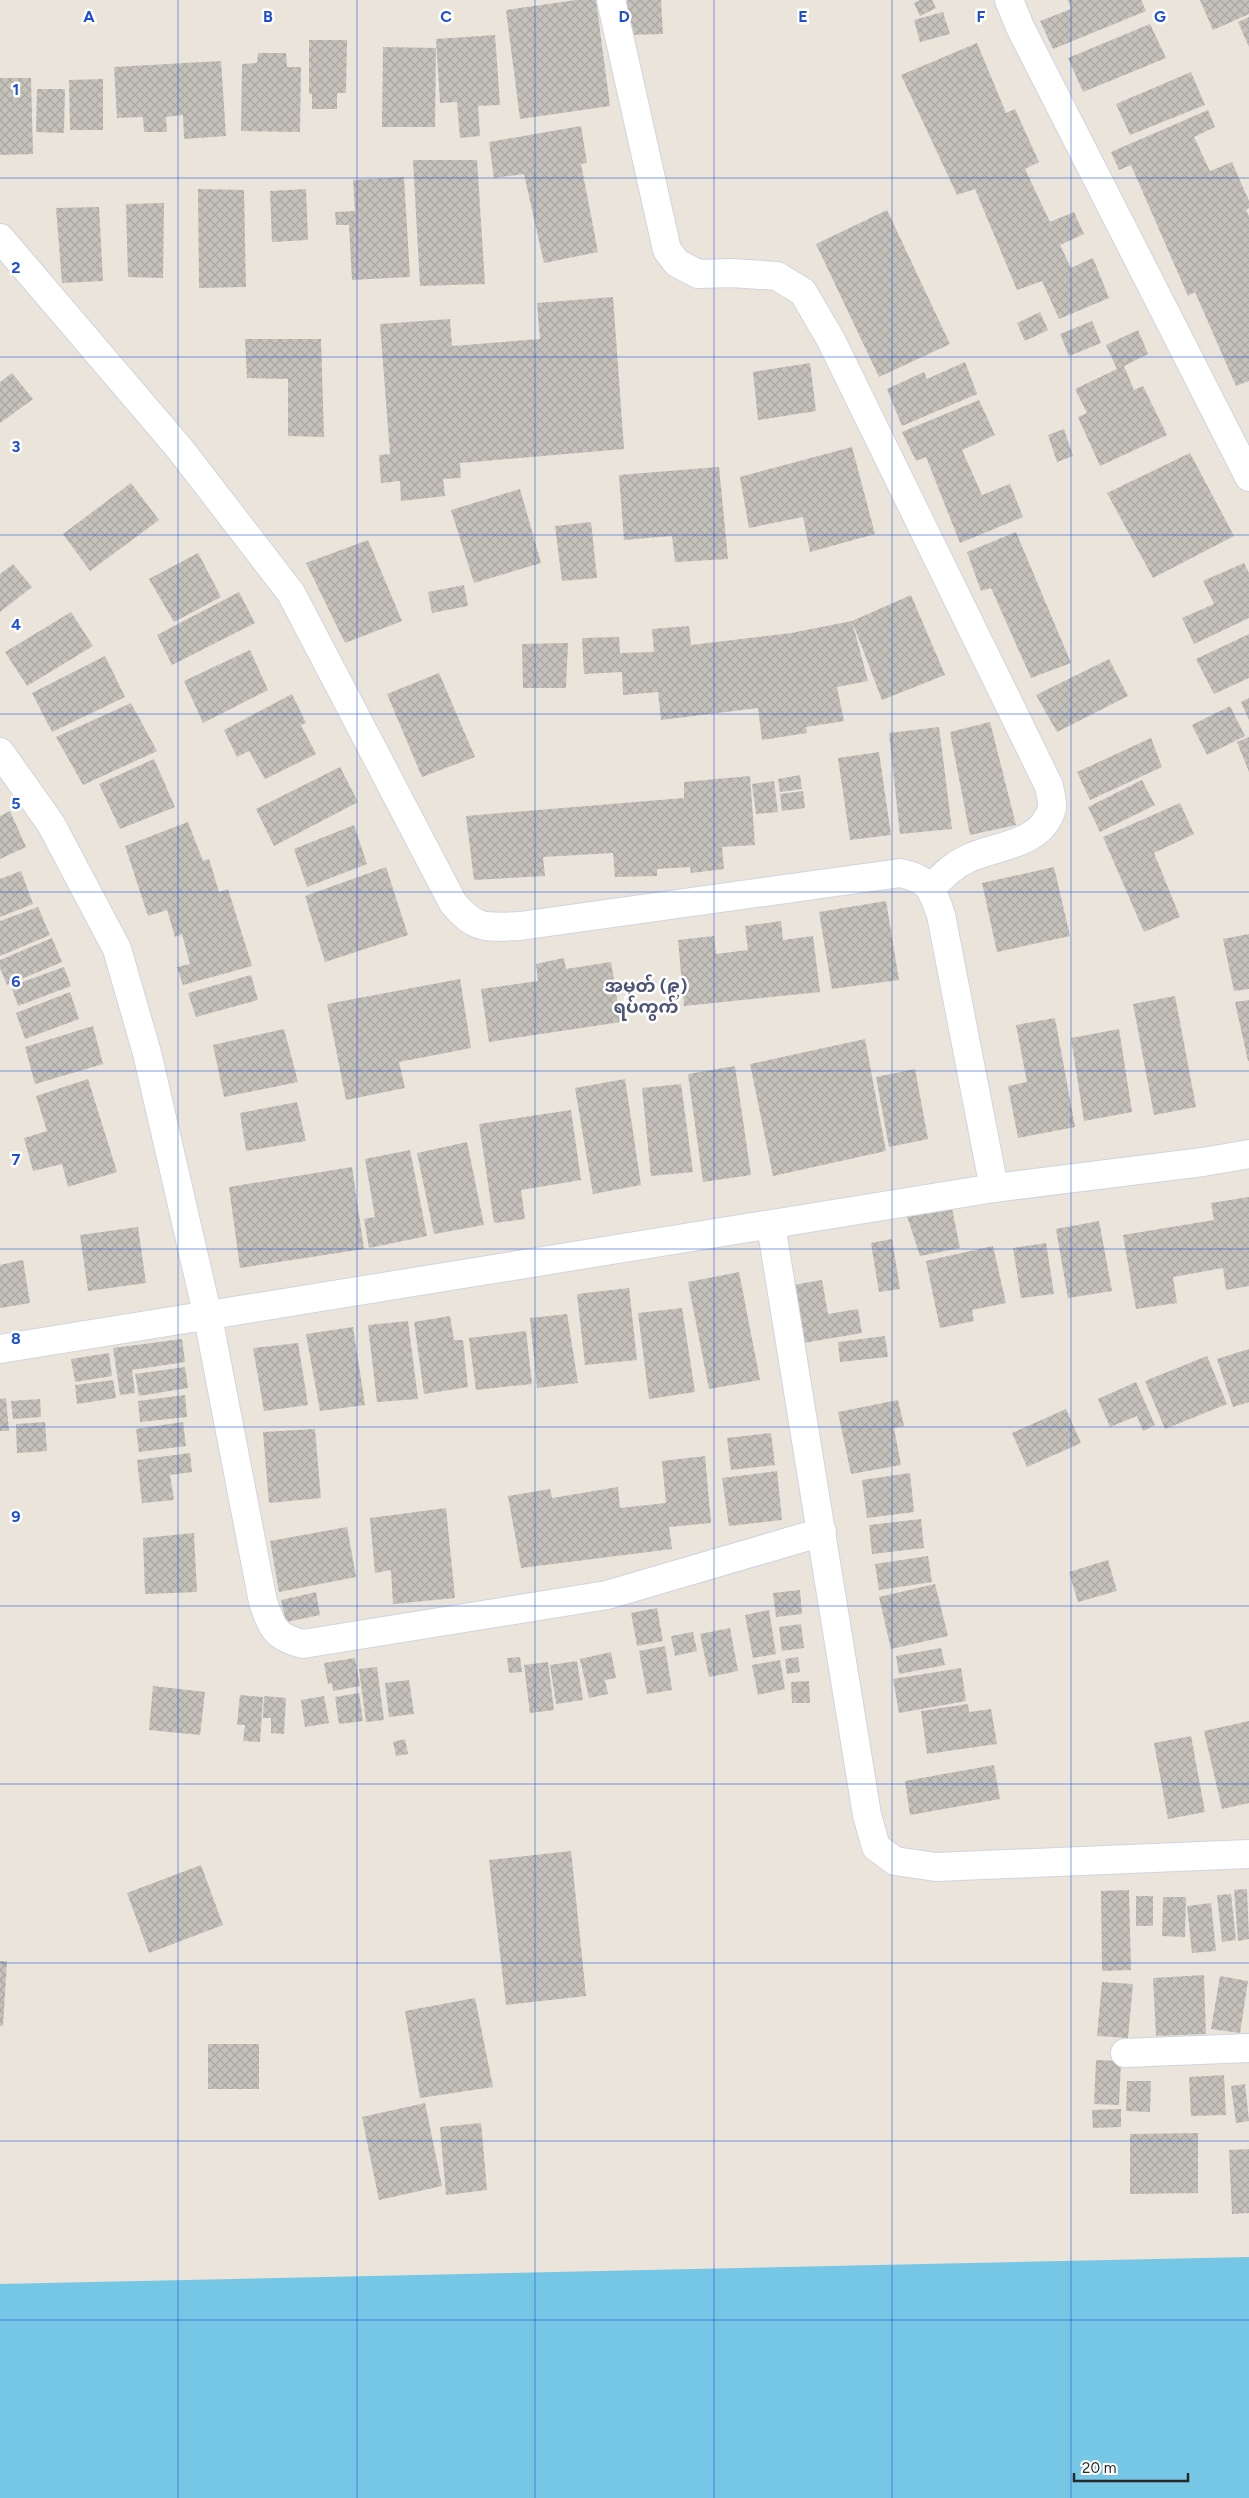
<svg xmlns="http://www.w3.org/2000/svg" width="1249" height="2498" font-family="Figtree,'Noto Sans Myanmar',sans-serif">
<style>
.water{fill:#76c6e5}
.building{fill:url(#building-cross-hatch)}
.lines{fill:none;stroke-linecap:round;stroke-linejoin:round}
.minor-casing{stroke:#d1d4e1;stroke-width:30}
.minor{stroke:#fff;stroke-width:28}
.grid{fill:none;stroke:#1d4ed8;stroke-width:1;stroke-opacity:0.55}
.labels{text-anchor:middle;stroke-width:5;stroke-linejoin:round;paint-order:stroke}
.quarter-label{font-size:18px;font-weight:bold;fill:#4d5476;stroke:#fff}
.grid-label{font-size:16px;text-anchor:middle;font-weight:bold;fill:#1d4ed8;stroke:#fff;stroke-width:5;stroke-linejoin:round;paint-order:stroke}
</style>
<defs>
<pattern id="building-cross-hatch" width="8" height="8" patternUnits="userSpaceOnUse" patternTransform="scale(1.25)"><rect width="8" height="8" fill="#c5c1bb"/><path d="M0 0l8 8M0 8l8-8" fill="none" stroke="#a9a6a1"/></pattern>
</defs>
<rect width="100%" height="100%" fill="#eae4db"/>
<path class="water" d="M1249,2257V2498H0V2284Z"/>
<path class="building" d="M576,0H596L610,106L520,119L506,10Z
M627,0H661L663,34L629,35Z
M920,0H932L936,8L920,16L914,3Z
M1068,0H1141L1146,11L1053,49L1040,21L1071,9Z
M1200,0H1249V14L1213,30Z
M943,12L950,34L920,42L914,20Z
M1249,17V47L1238,22Z
M1150,24L1166,58L1083,92L1068,58Z
M495,35L500,105L478,106L480,136L460,138L457,102L440,103L436,39Z
M309,40H347L346,93H337V109H312V94H309Z
M977,43L1006,113L1015,109L1039,162L1025,169L1050,222L1074,212L1084,234L1060,245L1071,268L1093,258L1109,298L1059,319L1042,281L1017,290L975,189L957,195L901,75Z
M383,47L436,48L435,127H382Z
M258,53H286L287,67H301L300,132L241,131L242,64L257,63Z
M221,61L226,136L184,139L183,115L166,117L167,132H144L143,117L117,118L114,67Z
M1191,72L1205,105L1130,135L1116,104Z
M0,78H31L33,154L0,155Z
M103,79V130H70L69,80Z
M37,89H65L64,133L36,132Z
M1208,110L1215,127L1194,137L1210,171L1232,162L1249,201V208L1246,210L1249,216V381L1236,386L1195,292L1188,296L1131,165L1119,170L1111,152Z
M581,126L587,163L581,164L598,252L544,263L524,174L494,178L489,142Z
M413,160H477L485,284L420,286Z
M404,177L410,277L352,280L349,225H336L335,212L355,211L353,180Z
M198,189L244,190L246,287L199,288Z
M306,189L308,240L272,242L270,191Z
M164,203L163,278L128,277L126,204Z
M99,207L103,281L62,283L56,208Z
M887,210L950,344L879,377L816,244Z
M613,297L624,449L460,463L461,478L443,479L445,496L401,501L400,481L381,483L379,455L390,454L380,324L450,319L452,346L540,339L537,303Z
M1040,312L1048,330L1025,341L1017,323Z
M1092,321L1101,343L1069,356L1060,334Z
M1138,330L1148,354L1124,366L1134,390L1143,386L1167,435L1100,466L1078,417L1087,413L1075,389L1117,369L1106,345Z
M245,339H321L324,437L288,436V379L247,378Z
M965,362L977,394L902,426L887,389L924,372L927,379Z
M810,363L816,411L758,420L753,372Z
M12,373L33,399L0,423V382Z
M979,400L995,435L962,450L982,495L1010,484L1023,517L960,543L926,457L916,461L902,432Z
M1064,429L1073,456L1057,462L1048,435Z
M852,447L875,534L810,552L803,517L749,528L740,477Z
M1190,453L1234,536L1153,578L1107,493Z
M719,467L728,559L675,562L672,536L624,540L619,475Z
M131,483L159,520L90,571L63,534Z
M520,489L541,563L474,583L451,510Z
M591,522L597,578L562,581L555,526Z
M1016,532L1071,663L1031,678L991,588L981,591L967,552Z
M368,540L402,621L345,643L306,563Z
M198,553L221,597L174,622L149,579Z
M1244,563L1249,573V618L1194,644L1182,618L1214,604L1203,581Z
M13,564L32,587L0,612V574Z
M464,585L468,606L432,613L428,592Z
M239,592L255,623L172,665L157,635Z
M911,595L945,675L882,700L852,621Z
M71,612L93,646L27,686L5,652Z
M852,621L868,681L837,687L844,721L806,727L807,733L762,740L758,708L661,720L658,692L623,695L622,672L584,674L582,638L619,637L620,653L654,652L652,629L689,626L691,645L791,633Z
M1249,634V678L1214,694L1196,659Z
M568,643L566,688H523L522,644Z
M250,650L268,690L203,723L184,681Z
M105,656L125,697L52,732L32,693Z
M1109,659L1128,696L1057,732L1036,695Z
M439,673L475,757L422,777L387,694Z
M292,694L306,723L301,725L316,754L265,779L249,751L237,757L224,730Z
M1249,698V720L1241,702Z
M131,703L157,751L83,785L56,737Z
M1230,706L1245,736L1207,755L1192,725Z
M990,722L1016,825L970,835L950,732Z
M939,727L952,829L900,834L889,733Z
M1249,737V772L1237,742Z
M1151,738L1162,767L1090,800L1077,772Z
M879,752L891,835L850,840L838,758Z
M154,759L175,807L120,829L99,784Z
M340,767L358,802L274,846L256,809Z
M800,775L802,789L780,792L778,779Z
M750,776L755,845L722,847L724,869L691,873L690,867L657,869V876L615,877L613,853L543,857L545,876L474,880L466,816L684,798V782Z
M1142,780L1155,805L1100,832L1088,807Z
M774,781L778,812L756,814L752,784Z
M803,791L805,808L782,811L780,794Z
M1180,803L1194,834L1154,853L1180,917L1144,932L1103,837Z
M10,811L26,847L0,859V816Z
M188,822L203,861L209,859L219,892L228,889L252,966L183,985L177,967L190,964L182,934L175,937L167,910L148,916L125,846Z
M354,825L367,864L307,887L294,849Z
M386,867L408,935L325,962L305,896Z
M1054,867L1070,936L997,952L982,883Z
M21,871L33,904L0,917V879Z
M886,901L899,980L832,989L819,912Z
M38,907L50,935L0,956V921Z
M781,921L783,940L813,936L820,992L684,1006L678,940L714,936L716,954L748,950L745,926Z
M1249,934V989L1234,991L1223,939Z
M52,938L62,962L7,985L0,968V960Z
M564,958L566,969L611,962L621,1022L489,1042L481,989L538,981L536,964Z
M64,967L71,986L18,1006L11,986Z
M251,975L258,1000L196,1017L188,993Z
M460,979L471,1048L399,1062L405,1088L346,1100L327,1004Z
M70,992L79,1019L25,1039L16,1013Z
M1175,996L1196,1107L1154,1115L1133,1004Z
M1249,1000V1061H1248L1235,1002Z
M1055,1018L1075,1127L1018,1138L1008,1086L1027,1082L1016,1025Z
M93,1026L103,1064L35,1084L25,1047Z
M284,1029L298,1082L224,1097L213,1045Z
M1119,1029L1132,1112L1084,1121L1071,1038Z
M865,1039L886,1151L773,1176L750,1064Z
M735,1066L751,1175L703,1182L688,1074Z
M915,1069L928,1139L889,1147L876,1077Z
M88,1079L117,1172L68,1187L62,1164L33,1171L24,1138L47,1131L36,1096Z
M625,1079L641,1185L593,1194L575,1088Z
M681,1084L693,1172L651,1176L642,1088Z
M297,1102L306,1141L246,1151L240,1113Z
M571,1110L581,1180L521,1190L525,1219L494,1223L479,1124Z
M467,1142L484,1225L434,1234L417,1153Z
M410,1150L427,1236L369,1248L364,1219L375,1217L365,1159Z
M352,1167L364,1249L240,1268L229,1187Z
M1249,1197V1286L1226,1290L1223,1268L1173,1277L1177,1303L1136,1309L1123,1235L1214,1220L1211,1203Z
M951,1203L960,1248L920,1256L906,1213Z
M1099,1221L1112,1291L1068,1298L1056,1229Z
M138,1227L146,1283L88,1291L80,1235Z
M892,1239L900,1289L879,1292L871,1243Z
M1046,1243L1054,1294L1021,1298L1013,1248Z
M993,1246L1006,1303L972,1310L974,1321L940,1328L926,1261Z
M23,1260L30,1303L0,1308V1265Z
M739,1272L760,1380L709,1389L688,1282Z
M822,1280L828,1314L858,1309L862,1333L803,1343L793,1285Z
M629,1288L637,1360L585,1365L577,1294Z
M682,1308L695,1392L649,1399L638,1313Z
M567,1314L578,1383L537,1388L530,1318Z
M450,1316L454,1340H463L468,1387L424,1394L414,1322Z
M408,1321L418,1399L377,1402L368,1325Z
M353,1327L365,1405L320,1411L306,1334Z
M526,1331L532,1384L476,1390L469,1338Z
M885,1336L888,1357L840,1362L838,1342Z
M182,1339L185,1362L132,1370L135,1393L120,1395L113,1348Z
M298,1343L308,1405L264,1411L253,1348Z
M1249,1349V1402L1233,1407L1217,1359Z
M109,1353L112,1376L75,1382L71,1359Z
M1207,1356L1227,1404L1165,1429L1145,1381Z
M185,1367L188,1388L139,1396L135,1374Z
M113,1380L116,1398L77,1404L75,1385Z
M1136,1382L1155,1425L1143,1431L1137,1416L1110,1427L1098,1399Z
M185,1395L187,1417L140,1422L138,1401Z
M6,1398L9,1431H0V1399Z
M40,1399L41,1417L13,1419L11,1401Z
M898,1400L904,1426L894,1428L901,1465L851,1474L838,1412Z
M1066,1409L1081,1443L1027,1467L1012,1433Z
M45,1422L47,1451L17,1453L16,1424Z
M183,1422L186,1446L139,1452L136,1429Z
M315,1429L321,1498L269,1503L263,1432Z
M771,1433L775,1465L731,1470L727,1438Z
M190,1453L192,1472L170,1475L174,1500L142,1503L137,1460Z
M705,1456L711,1523L669,1527L672,1549L521,1568L508,1496L550,1489L552,1498L618,1487L620,1508L666,1503L662,1461Z
M777,1471L782,1520L729,1526L722,1478Z
M910,1473L914,1512L867,1518L862,1480Z
M446,1508L455,1598L393,1604L391,1570L375,1573L370,1518Z
M921,1519L924,1548L872,1554L869,1525Z
M347,1527L356,1577L279,1592L270,1541Z
M194,1533L197,1592L145,1594L143,1538Z
M928,1556L932,1582L879,1590L875,1564Z
M1108,1560L1117,1591L1078,1602L1069,1572Z
M935,1584L948,1636L891,1649L879,1597Z
M800,1590L802,1614L776,1617L773,1593Z
M316,1592L320,1615L286,1622L281,1600Z
M657,1608L663,1641L637,1646L631,1613Z
M769,1610L776,1654L753,1658L745,1615Z
M801,1624L804,1648L782,1651L779,1627Z
M730,1628L738,1671L709,1677L700,1634Z
M693,1632L697,1651L675,1656L671,1636Z
M665,1646L672,1690L647,1694L639,1651Z
M941,1648L945,1665L899,1674L896,1656Z
M611,1652L616,1678L605,1680L608,1694L589,1698L580,1659Z
M520,1657L522,1672L509,1673L507,1658Z
M798,1657L800,1672L787,1674L785,1659Z
M355,1658L360,1686L333,1691L332,1683L328,1684L324,1663Z
M780,1660L785,1689L758,1695L752,1665Z
M577,1661L583,1700L556,1704L550,1665Z
M548,1662L554,1710L530,1713L524,1665Z
M377,1667L384,1720L366,1722L359,1669Z
M961,1668L966,1701L899,1713L893,1679Z
M409,1680L414,1714L389,1717L385,1683Z
M809,1681L810,1703H792L791,1682Z
M153,1686L205,1692L200,1735L149,1730Z
M359,1693L363,1721L339,1724L335,1697Z
M240,1695L263,1697L260,1742L243,1741L245,1725H237Z
M264,1696L286,1698L284,1734L271,1733V1718H263Z
M324,1696L329,1723L305,1727L301,1700Z
M968,1704L969,1712L991,1709L997,1744L927,1754L921,1711Z
M1249,1721V1803L1222,1809L1204,1731Z
M1191,1736L1205,1812L1168,1819L1154,1743Z
M405,1739L408,1754L396,1756L393,1742Z
M994,1765L1000,1799L910,1815L905,1781Z
M571,1851L586,1996L506,2005L489,1860Z
M201,1865L223,1925L149,1953L127,1893Z
M1247,1889L1249,1939L1238,1941L1234,1890Z
M1129,1890L1131,1970L1102,1971L1101,1891Z
M1231,1894L1236,1940L1222,1942L1217,1895Z
M1136,1896H1153V1926H1136Z
M1163,1897H1186L1185,1937L1162,1936Z
M1211,1903L1216,1951L1192,1953L1187,1906Z
M0,1961H7L3,2026H0Z
M1204,1975L1206,2034L1156,2036L1153,1978Z
M1220,1976L1248,1981L1240,2033L1211,2029Z
M1102,1982L1133,1984L1128,2038L1097,2036Z
M475,1998L493,2087L420,2098L405,2011Z
M208,2044H259V2089H208Z
M1096,2060L1121,2061L1119,2105L1094,2104Z
M1224,2075L1226,2115L1191,2116L1189,2077Z
M1127,2081H1151L1150,2112L1126,2111Z
M1245,2084L1249,2121L1236,2123L1231,2086Z
M425,2103L442,2186L379,2200L362,2117Z
M1121,2109V2127L1093,2128L1092,2110Z
M481,2123L487,2190L446,2195L440,2127Z
M1198,2133V2193L1130,2194V2134Z
M1249,2149V2213L1232,2214L1229,2150Z"/>
<g class="lines">
<g class="minor-casing">
<path id="minor" d="M611,0L667,250L677,263L698,274L731,273L777,276L803,292L831,340L1049,786C1050,792 1053,802 1052,808C1042,846 995,845 967,859C952,866 943,876 931,888
M1009,0L1020,27L1249,477
M0,238L180,449L291,593L453,903C476,931 487,927 520,926L900,873C929,879 932,889 941,915L994,1188
M0,752L51,824L117,949L147,1053L208,1317L263,1602C272,1628 275,1637 303,1644L607,1595L822,1532
M771,1225L867,1815L876,1847L895,1861L936,1867L1249,1854
M0,1349L994,1188L1203,1162L1249,1154
M1125,2053L1249,2048"/>
</g>
<use href="#minor" class="minor"/>
</g>
<path class="grid" d="M178,0V2498M357,0V2498M535,0V2498M714,0V2498M892,0V2498M1071,0V2498M0,178H1249M0,357H1249M0,535H1249M0,714H1249M0,892H1249M0,1071H1249M0,1249H1249M0,1427H1249M0,1606H1249M0,1784H1249M0,1963H1249M0,2141H1249M0,2320H1249"/>
<g class="labels">
<g class="quarter-label">
<text x="646" y="992">အမှတ် (၉)<tspan x="646" dy="21">ရပ်ကွက်</tspan></text>
</g>
</g>
<g class="grid-label">
<text x="89" y="22">A</text>
<text x="268" y="22">B</text>
<text x="446" y="22">C</text>
<text x="624" y="22">D</text>
<text x="803" y="22">E</text>
<text x="981" y="22">F</text>
<text x="1160" y="22">G</text>
<text x="16" y="95">1</text>
<text x="16" y="273">2</text>
<text x="16" y="452">3</text>
<text x="16" y="630">4</text>
<text x="16" y="809">5</text>
<text x="16" y="987">6</text>
<text x="16" y="1165">7</text>
<text x="16" y="1344">8</text>
<text x="16" y="1522">9</text>
</g>
<path d="M1074 2473v8h114v-8" fill="none" stroke="#292929" stroke-width="2.5"/>
<text x="1082" y="2473" font-size="15" fill="#292929" stroke="#ffffff" stroke-width="4" paint-order="stroke">20 m</text>
</svg>
